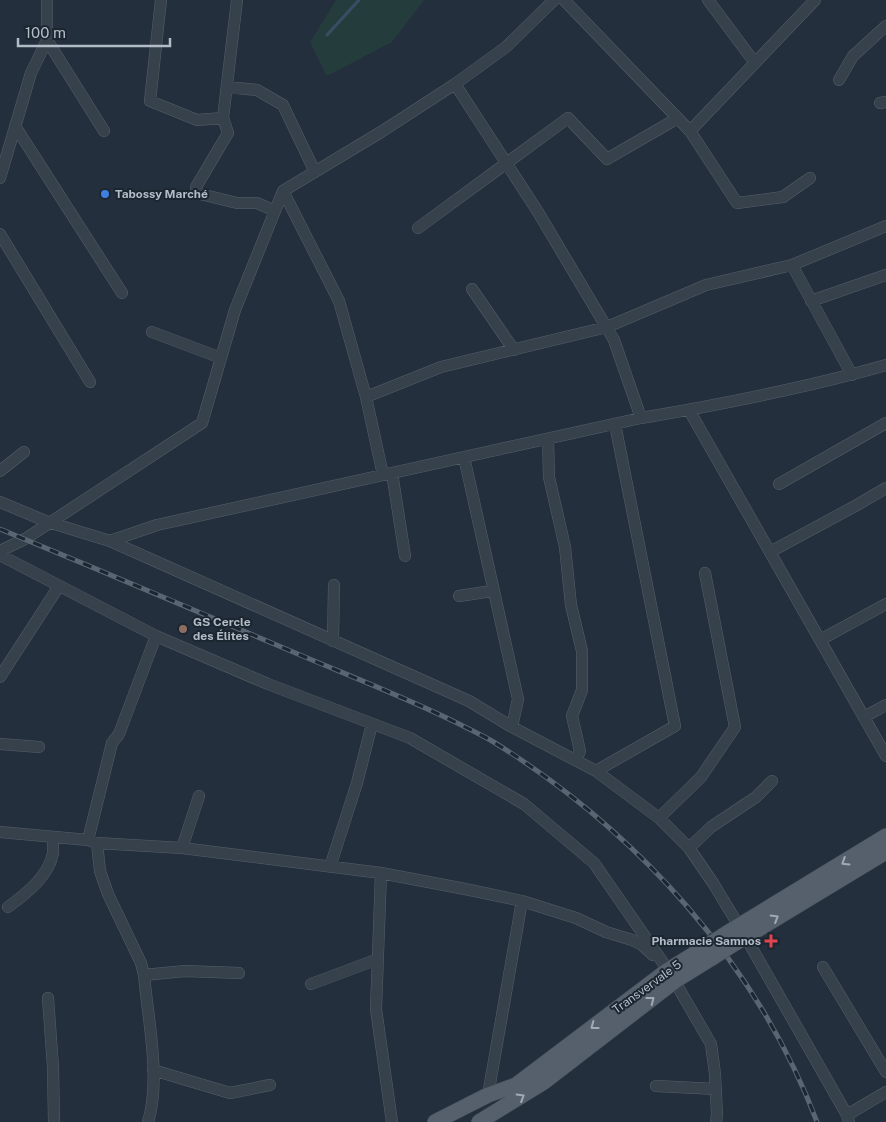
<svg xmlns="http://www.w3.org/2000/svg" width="886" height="1122" font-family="'Public Sans',sans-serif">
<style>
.green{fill:#253c3d}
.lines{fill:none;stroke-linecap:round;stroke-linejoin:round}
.stream{stroke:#394e65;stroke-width:3}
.minor-casing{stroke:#555f6a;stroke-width:12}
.major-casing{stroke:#404a55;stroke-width:16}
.minor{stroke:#37414c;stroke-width:11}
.major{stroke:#55606c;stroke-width:15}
.rail-casing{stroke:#596573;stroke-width:5}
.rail{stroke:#1c2631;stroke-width:3;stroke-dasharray:9;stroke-linecap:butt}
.major-bridge-casing{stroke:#404a55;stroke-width:16;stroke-linecap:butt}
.major-bridge{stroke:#55606c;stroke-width:15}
.oneway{stroke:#9faab5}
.shop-dot{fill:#3f7fe0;stroke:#1c2631;stroke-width:2}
.education-dot{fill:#8d6e63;stroke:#1c2631;stroke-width:2}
.health-dot{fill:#e0444e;stroke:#1c2631;stroke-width:2}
.labels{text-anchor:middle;stroke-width:4;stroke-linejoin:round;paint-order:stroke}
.poi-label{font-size:12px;font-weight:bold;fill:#b2bcc7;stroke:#1c2631;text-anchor:start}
.street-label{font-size:12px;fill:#b2bcc7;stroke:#1c2631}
</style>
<rect width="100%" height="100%" fill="#232f3c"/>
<path class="green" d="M336,0H424L392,42L327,76L310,42Z"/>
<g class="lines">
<path class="stream" d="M327,35L359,0"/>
<g class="minor-casing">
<path id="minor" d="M47,0V40L104,131
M161,0L150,101L197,120L223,118
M237,0L223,118L228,133L196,187V193L237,203H257L275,211
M564,0L690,131L737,203L783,197L810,178
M708,0L755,63
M839,80L853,56L886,26
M455,84L538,212L614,340L641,418
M227,87L257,90L283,105L315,172
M880,103L886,102
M15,126L122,293
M690,131L815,0
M0,178L31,73L47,40
M283,191L339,301L366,397L383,475
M418,228L568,118L607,159L678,118
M0,234L90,382
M792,265L852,375
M472,289L514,350
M811,301L886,275
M152,332L221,358
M366,397L441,367L607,327L706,285L792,265L886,226
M689,410L886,756
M548,439L549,477L565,547L571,605L582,651V690L572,716L580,751L576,760
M464,457L518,699L512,727
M0,471L24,452
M392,473L405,556
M779,484L886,423
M0,502L48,522L110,541L469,701L512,727L596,771L659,818L689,848L713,883L745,936L847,1115L849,1122
M110,541L157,525L641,418C723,404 806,388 886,365
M0,551L25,539L202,423L235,310L283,191L381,132L455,84L506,47L554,0
M770,552L857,505L886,488
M0,555L156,636L268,684L410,738L524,804L594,863L668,970L711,1044L715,1074L717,1115L716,1122
M459,596L492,591
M820,640L886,604
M333,641L334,585
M0,677L59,586
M864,717L886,705
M0,744L39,747
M596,771L675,726L615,424
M659,818L701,777L735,727L705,573
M0,832L88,840L97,843L182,848L381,873L465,889L522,901L576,918L606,932L632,940L642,945L653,955
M88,840L112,743L119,734L156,636
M97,843L100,871L108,894L141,963L144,975C148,1019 161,1080 148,1122
M182,848L199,796
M689,848L711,827L756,797L772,781
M330,867L357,783L372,724
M381,873L376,1009L392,1122
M8,907C26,894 49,876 53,853C53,848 53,842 53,837
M823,967L886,1072
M144,975L185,971L239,973
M311,984L378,959
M48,998L53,1067L54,1122
M153,1070L230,1093L270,1085
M656,1086L716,1089
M488,1095L522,901
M847,1115L886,1092"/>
</g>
<g class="major-casing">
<path id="major" d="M727,933L886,836
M734,944L886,852
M435,1122L488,1095L516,1085L668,970L705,947
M479,1122L544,1082L675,981L712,958"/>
</g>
<use href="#minor" class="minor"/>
<use href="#major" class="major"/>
<g class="rail-casing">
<path id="rail" d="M0,529C102,571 204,614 305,657C355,678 406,698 455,722C467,728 480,734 492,741C636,830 757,963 817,1122"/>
</g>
<use href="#rail" class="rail"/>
<g class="major-bridge-casing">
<path id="major-bridge" d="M705,947L727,933
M712,958L734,944"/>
</g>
<use href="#major-bridge" class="major-bridge"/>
</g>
<defs><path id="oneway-chevron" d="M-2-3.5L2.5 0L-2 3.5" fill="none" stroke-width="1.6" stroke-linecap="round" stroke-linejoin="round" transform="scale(1.25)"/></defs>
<g class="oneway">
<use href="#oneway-chevron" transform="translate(845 862) rotate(148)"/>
<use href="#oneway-chevron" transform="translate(775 918) rotate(-31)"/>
<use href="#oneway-chevron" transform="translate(651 1000) rotate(-38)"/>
<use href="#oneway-chevron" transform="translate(594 1026) rotate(143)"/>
<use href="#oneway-chevron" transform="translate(521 1097) rotate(-31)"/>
</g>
<circle class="shop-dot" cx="105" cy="194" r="5"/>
<circle class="education-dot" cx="183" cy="629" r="5"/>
<path class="health-dot" d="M768.5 933.5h5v5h5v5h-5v5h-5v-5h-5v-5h5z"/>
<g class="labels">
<g class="poi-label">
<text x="115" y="198">Tabossy Marché</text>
<text x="193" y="626">GS Cercle<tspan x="193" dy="14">des Élites</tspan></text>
<text x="761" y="945" text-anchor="end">Pharmacie Samnos</text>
</g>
<g class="street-label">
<text transform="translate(647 987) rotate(-36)" y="4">Transvervale 5</text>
</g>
</g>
<path d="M18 38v8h152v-8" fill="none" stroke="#b2bcc7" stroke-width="2.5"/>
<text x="25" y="38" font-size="15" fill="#b2bcc7" stroke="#1c2631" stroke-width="4" paint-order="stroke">100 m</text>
</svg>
